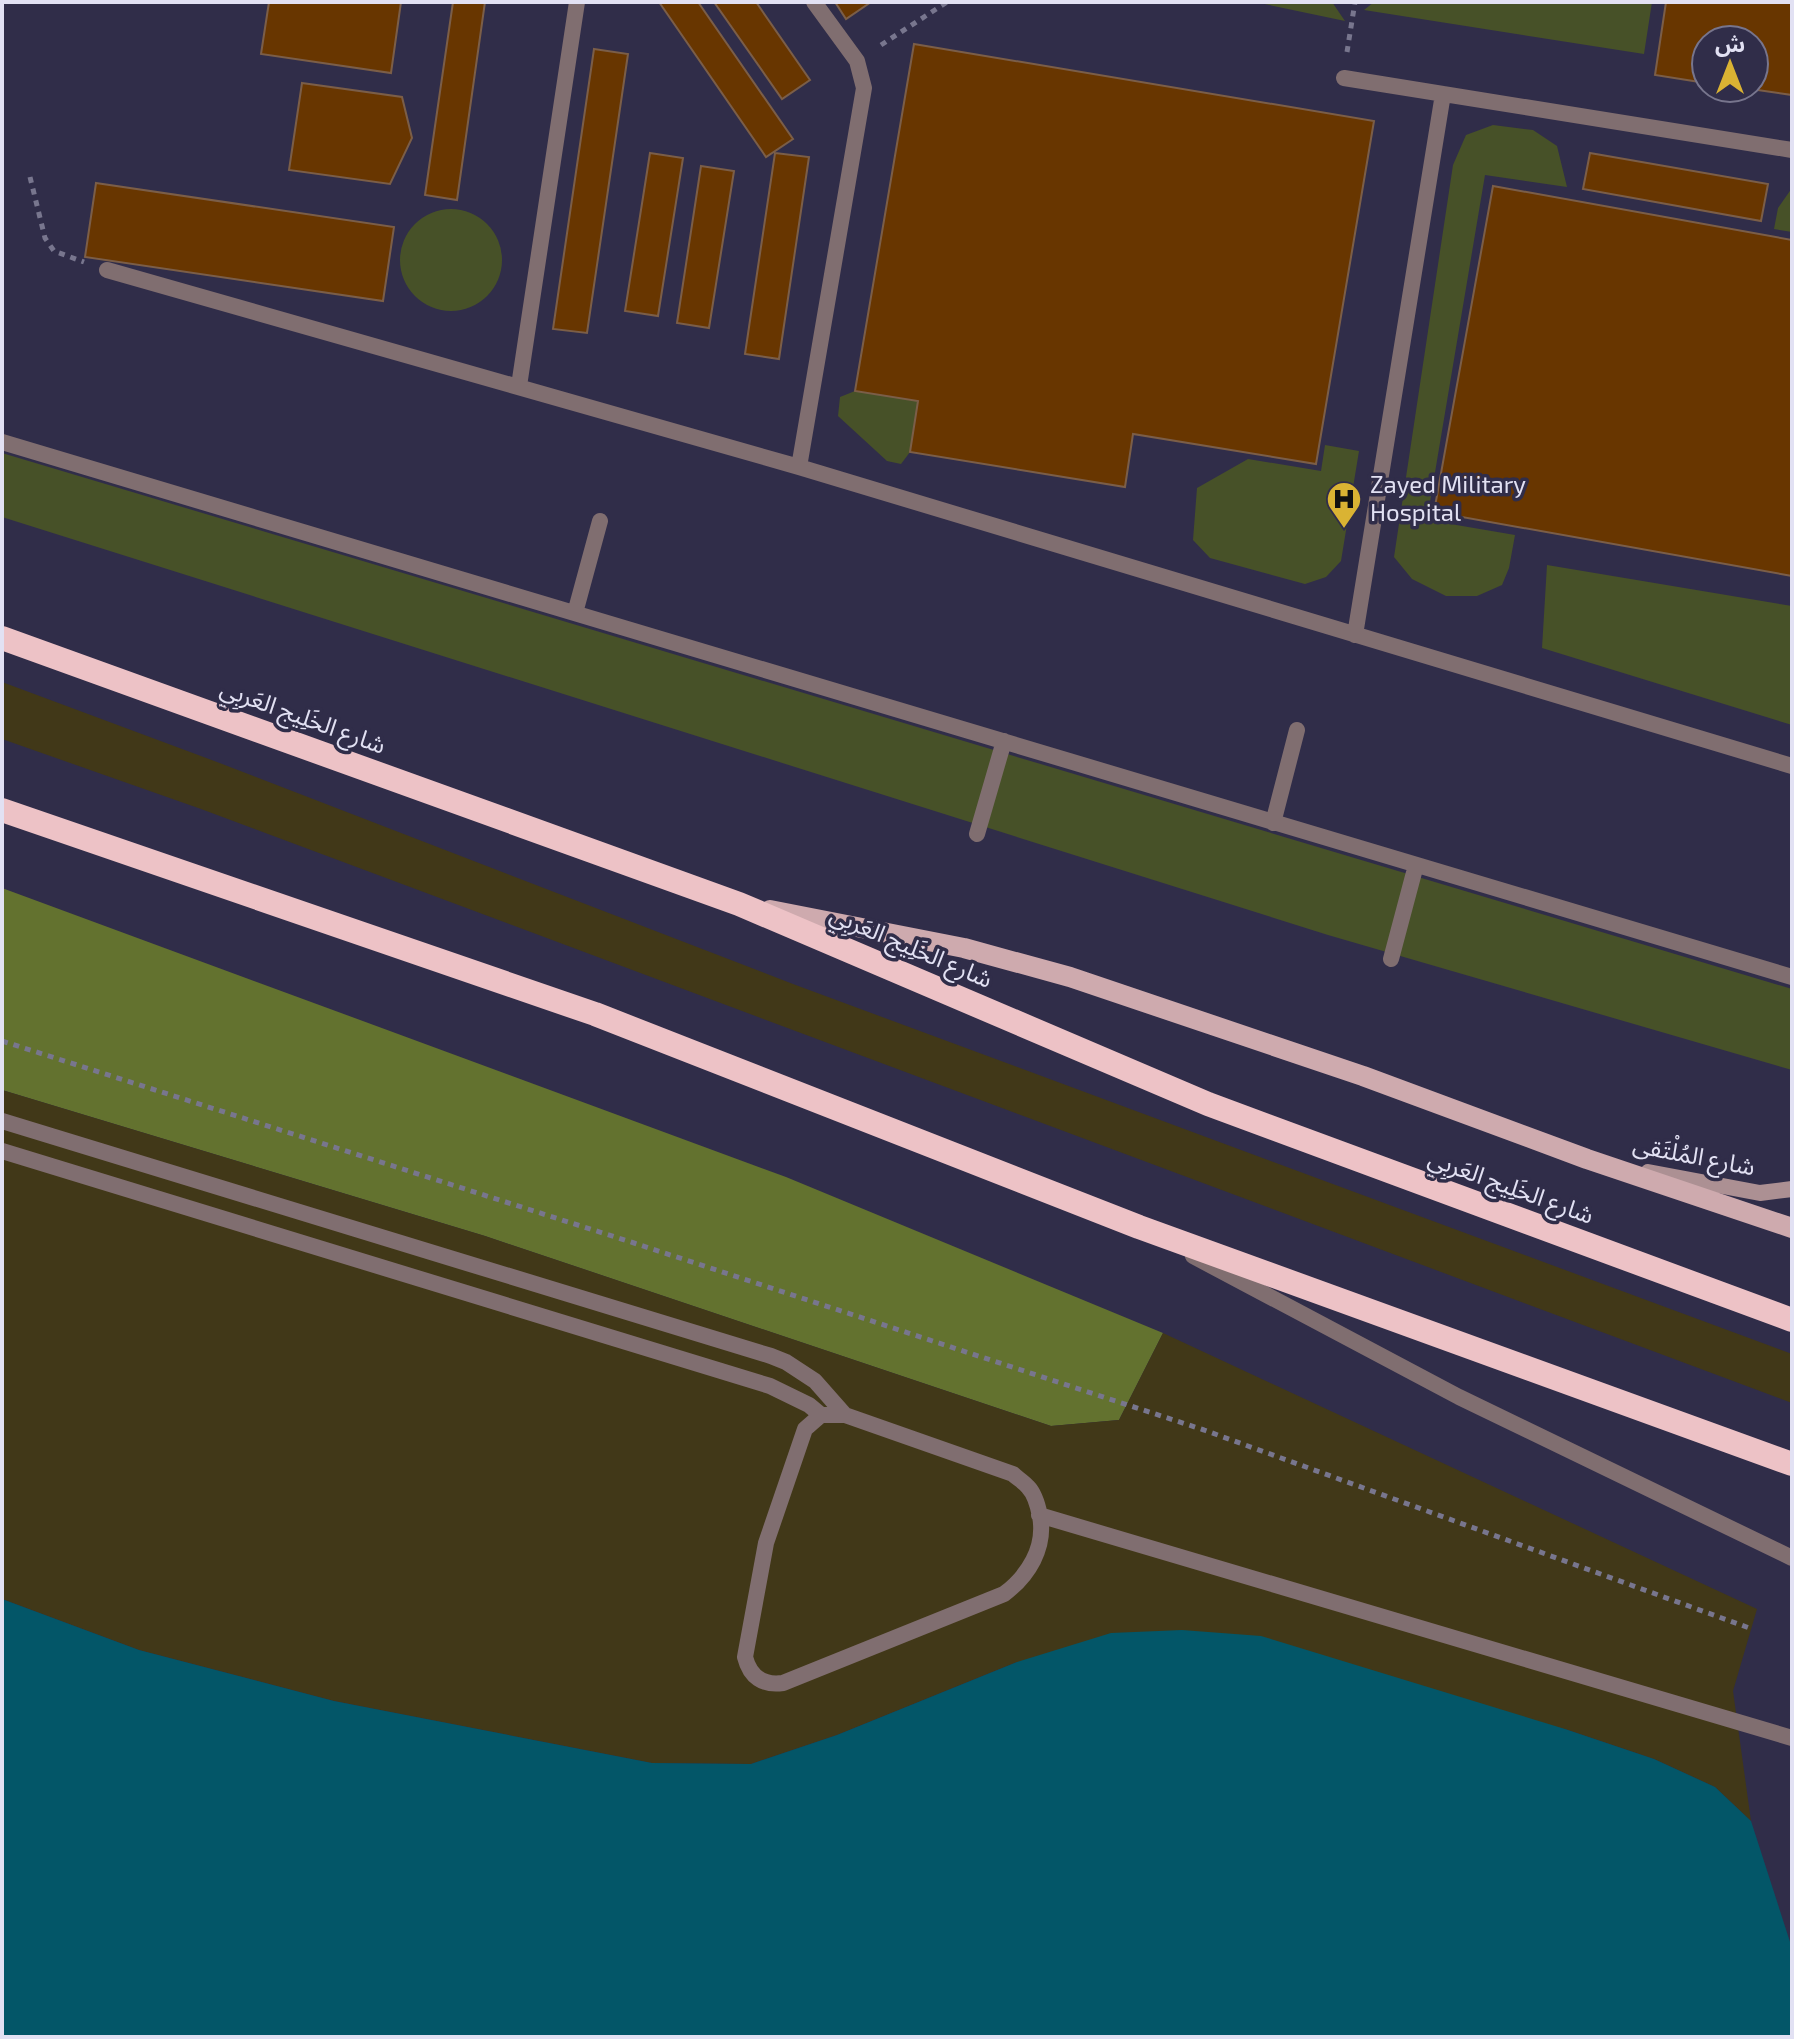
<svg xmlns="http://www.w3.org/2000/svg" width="1794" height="2039" font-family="'Exo 2','Noto Sans Arabic',sans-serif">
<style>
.green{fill:#475128}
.forest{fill:#63722f}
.sand{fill:#413818}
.water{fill:#035668}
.building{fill:#683600;stroke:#7b5e48;stroke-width:2}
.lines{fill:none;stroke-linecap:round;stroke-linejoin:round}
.path{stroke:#78768e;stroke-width:5;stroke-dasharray:6 6;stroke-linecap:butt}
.lane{stroke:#806e70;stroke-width:16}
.secondary{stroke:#ac9093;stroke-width:16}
.primary{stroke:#ceaaae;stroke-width:20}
.highway{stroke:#edc2c6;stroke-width:24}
.labels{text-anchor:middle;stroke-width:7;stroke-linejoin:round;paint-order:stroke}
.poi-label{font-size:24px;fill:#e2e1f3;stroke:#302d49;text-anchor:start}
.street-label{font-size:24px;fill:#e2e1f3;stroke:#302d49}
</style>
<rect width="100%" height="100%" fill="#302d49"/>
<path class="green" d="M1255,2H1332L1345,21Z
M1374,2H1652L1644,54L1364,10Z
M1493,125L1533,130L1557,146L1567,187L1485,175L1427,520L1515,535L1509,568L1502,585L1477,596H1446L1412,579L1394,557L1453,165L1466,135Z
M1792,188V232L1774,229L1778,208Z
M400 260a51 51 0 1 1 102 0a51 51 0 1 1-102 0Z
M855,391L918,401L910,452L901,464L887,461L838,416L840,397Z
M1325,445L1359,451L1341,561L1326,577L1305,584L1210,558L1193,540L1197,488L1248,459L1321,471Z
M2,453L1792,989V1070L1328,935L2,517Z
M1547,565L1792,606V725L1542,648Z"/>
<path class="forest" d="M2,888L786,1177L1163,1333L1119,1420L1051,1426L485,1236L2,1090Z"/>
<path class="sand" d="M2,682L217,762L793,984L1792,1354V1403L201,809L2,739Z
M2,1090L485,1236L1051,1426L1119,1420L1163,1333L1757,1609L1733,1691L1751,1821L1715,1787L1654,1759L1565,1729L1017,1662L837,1735L751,1764L652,1763L334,1701L139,1650L2,1599Z"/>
<path class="water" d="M2,1599L139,1650L334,1701L652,1763L751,1764L837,1735L1017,1662L1111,1633L1182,1630L1261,1636L1565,1729L1654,1759L1715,1787L1751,1821L1792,1948V2037H2Z"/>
<path class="building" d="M269,2H401L391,73L261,54Z
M453,2H485L457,200L425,195Z
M659,2H698L793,139L766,157Z
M714,2H756L810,80L782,99Z
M835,2H871L846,19Z
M1666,2H1792V95L1744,88H1754V40H1706V83L1655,75Z
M914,44L1374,121L1316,464L1133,434L1125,487L910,452L918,401L855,391Z
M594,49L628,54L587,333L553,329Z
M302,83L402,97L412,138L390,184L289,170Z
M650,153L683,158L658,316L625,311Z
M775,153L809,157L779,359L745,354Z
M1590,153L1768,184L1761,221L1583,189Z
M701,166L734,171L709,328L677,323Z
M96,183L394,227L383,301L85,257Z
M1493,186L1792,240V576L1434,512Z"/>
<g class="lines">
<path class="path" d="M881,45L947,2
M1347,52L1355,2
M30,177L45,238L54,251L84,262
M2,1041L634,1243L1204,1430L1752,1629"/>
<path class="lane" d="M1344,78L1792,150
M107,270L799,467L1792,766
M519,386L577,2
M2,442L1792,977
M799,467L864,88L857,61L814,2
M575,613L600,521
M1355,635L1443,94
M1273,823L1297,730
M977,834L1004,741
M1391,959L1416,865
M2,1121L771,1356L786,1362L815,1381L845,1415L1013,1474C1017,1478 1024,1482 1028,1487C1035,1494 1038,1506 1040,1516C1046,1548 1028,1576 1004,1594L783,1683C763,1686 750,1677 745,1657L766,1543L805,1429L821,1415H845
M2,1151L770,1386L809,1405L821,1415
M1193,1256L1459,1397L1792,1558
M1039,1515L1792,1738"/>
<path class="secondary" d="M1648,1172L1760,1193L1792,1189"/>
<path class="primary" d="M770,910L964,948L1070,977L1363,1076L1587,1159L1792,1228"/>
<path class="highway" d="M2,638L739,904L1208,1104L1792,1320
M2,810L595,1014L1139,1227L1792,1464"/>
</g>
<defs>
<g id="hospital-pin" transform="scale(1.8)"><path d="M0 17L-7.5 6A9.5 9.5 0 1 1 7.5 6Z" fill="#dab333" stroke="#302d49"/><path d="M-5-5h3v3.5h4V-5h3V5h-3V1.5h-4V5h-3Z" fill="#111"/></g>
</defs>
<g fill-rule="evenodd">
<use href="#hospital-pin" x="1344" y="499"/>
</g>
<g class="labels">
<g class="poi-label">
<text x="1370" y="493">Zayed Military<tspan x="1370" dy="28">Hospital</tspan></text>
</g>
<g class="street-label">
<text transform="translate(303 717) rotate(20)" y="8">شارع الخَلِيج العَربِي</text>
<text transform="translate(911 947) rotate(23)" y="8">شارع الخَلِيج العَربِي</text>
<text transform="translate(1694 1156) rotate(11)" y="8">شارع المُلْتَقى</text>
<text transform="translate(1511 1187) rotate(20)" y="8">شارع الخَلِيج العَربِي</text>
</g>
</g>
<rect width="1794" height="2039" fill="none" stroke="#e2e1f3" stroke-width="8"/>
<g transform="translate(1730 64)"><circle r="38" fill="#302d49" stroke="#77758d" stroke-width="2"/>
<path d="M0-6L14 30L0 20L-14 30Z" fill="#dab333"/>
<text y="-12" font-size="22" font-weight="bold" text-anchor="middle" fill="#e2e1f3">ش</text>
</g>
</svg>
